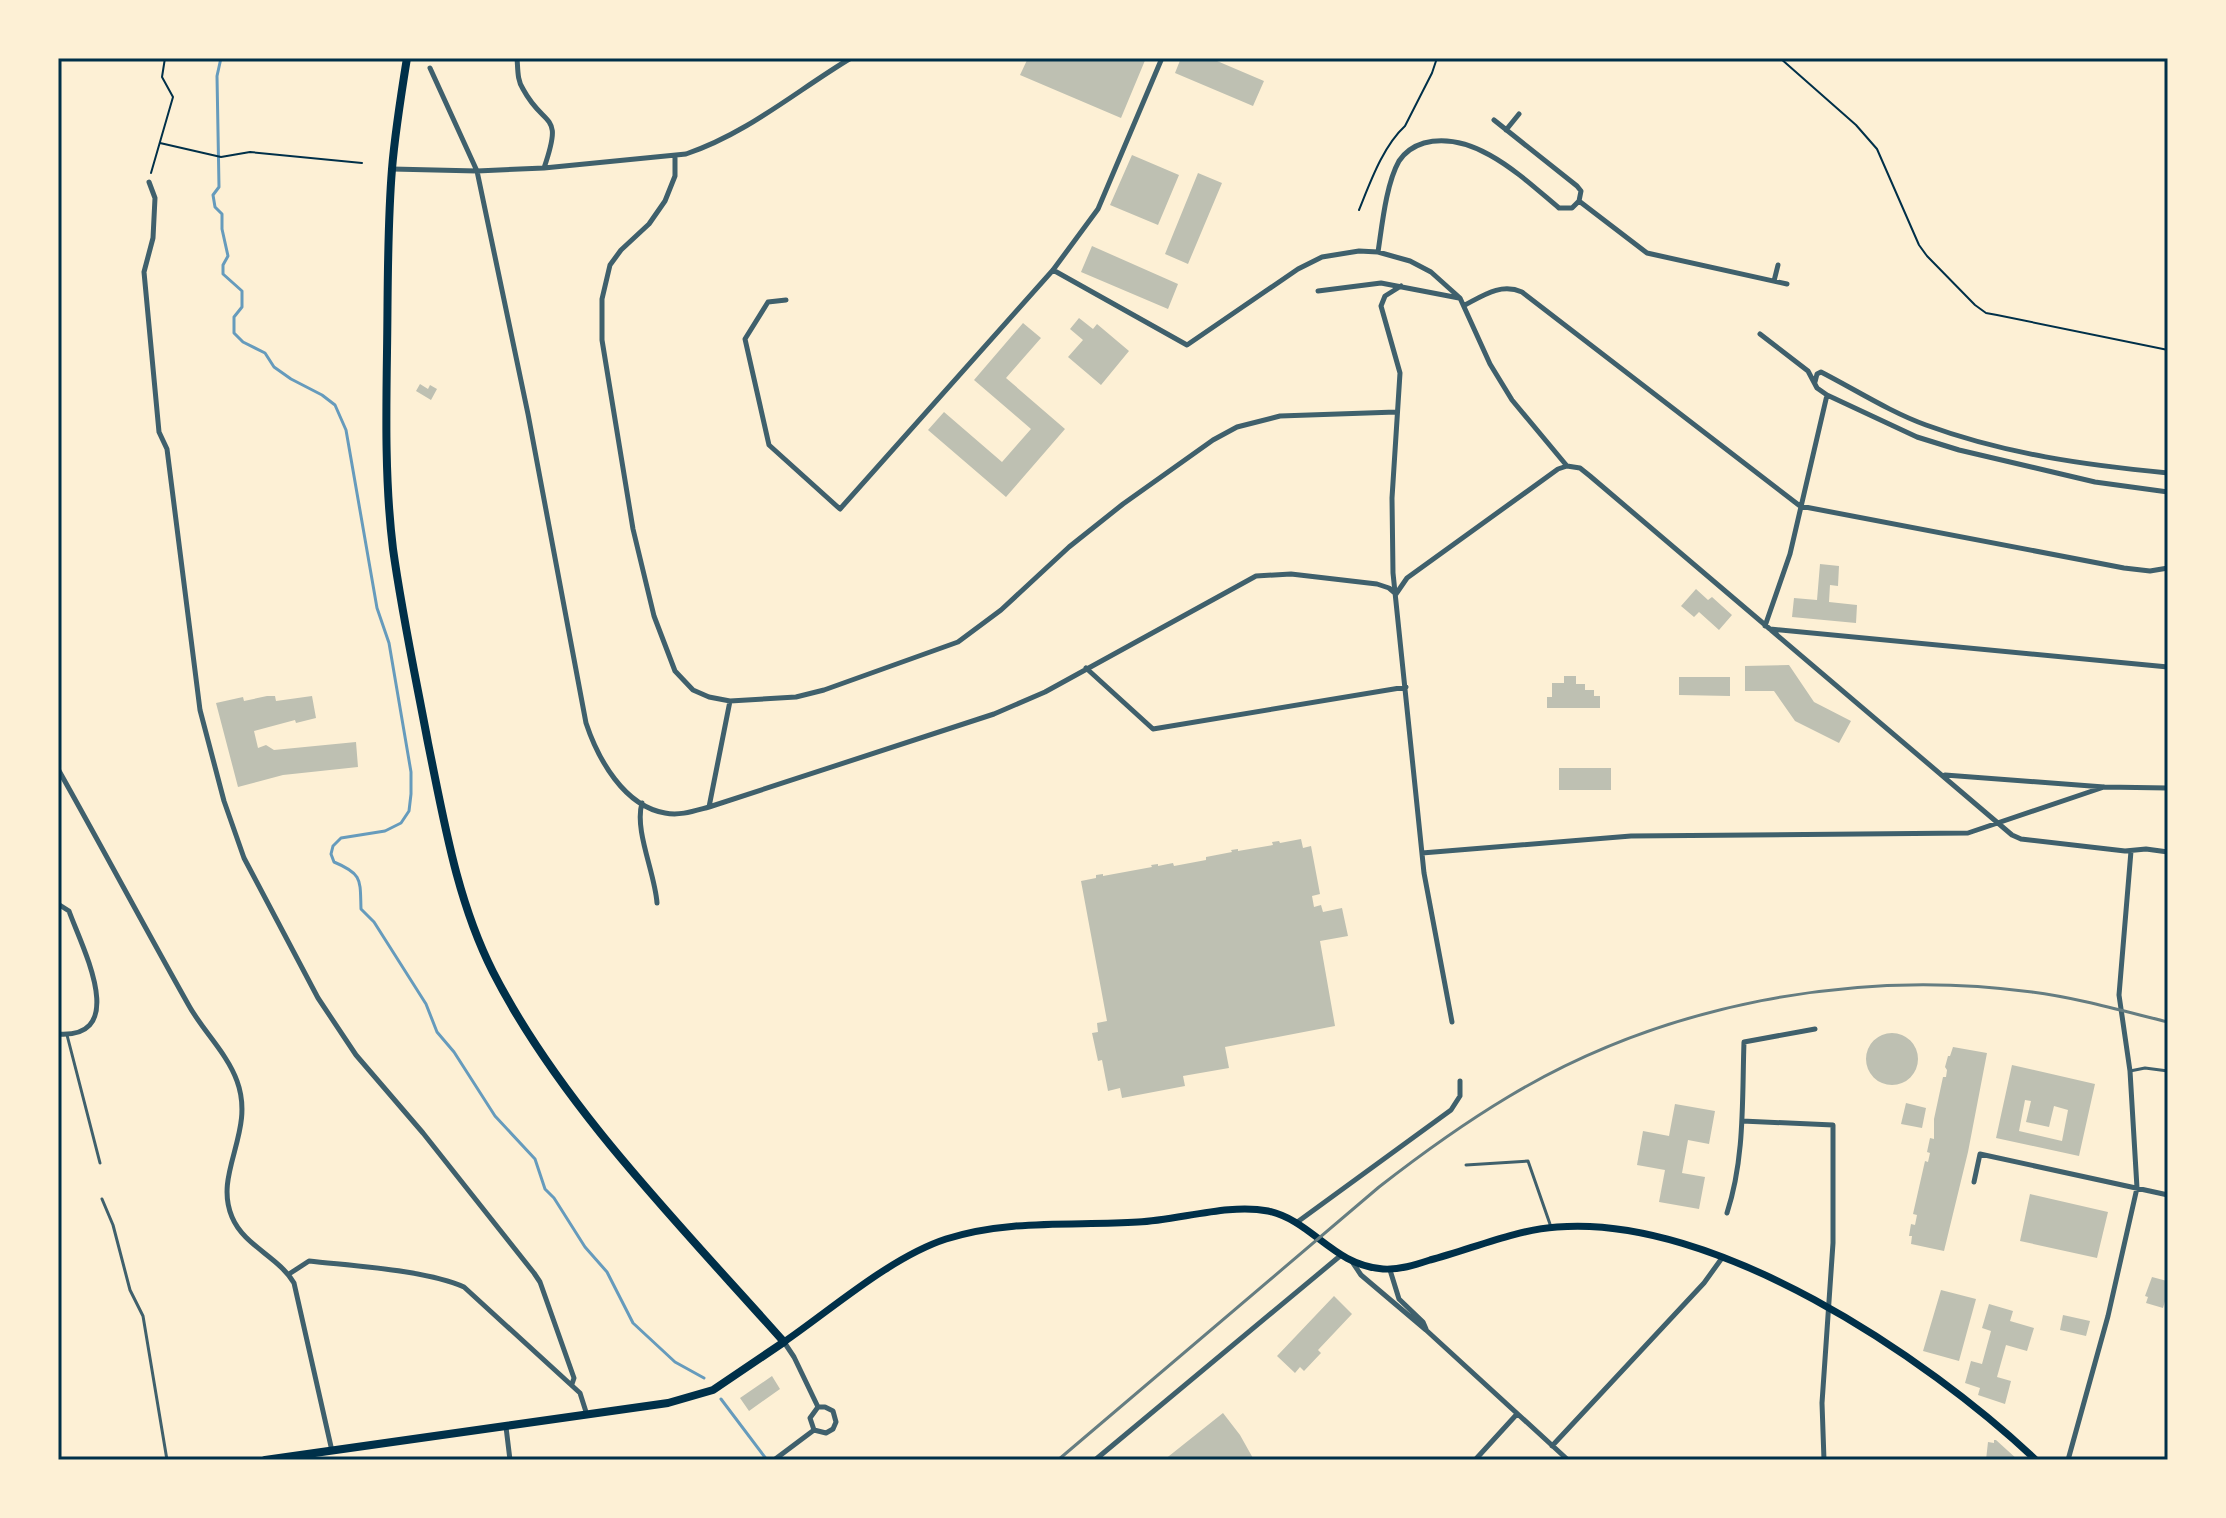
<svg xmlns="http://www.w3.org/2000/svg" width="2226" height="1518" font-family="Ubuntu,sans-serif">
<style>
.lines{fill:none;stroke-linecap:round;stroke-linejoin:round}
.stream{stroke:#669bbc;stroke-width:3}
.building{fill:#bec0b2;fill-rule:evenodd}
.path{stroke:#003049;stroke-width:2}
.service{stroke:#3f606c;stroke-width:3}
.minor{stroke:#3f606c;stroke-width:5}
.secondary{stroke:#003049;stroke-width:7}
.primary{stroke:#003049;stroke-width:8}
.rail{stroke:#657d81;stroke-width:3}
.neatline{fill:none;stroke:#003049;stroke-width:3}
</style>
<rect width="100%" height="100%" fill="#fdf0d5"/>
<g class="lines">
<path class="stream" d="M221,58L217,76L219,187L213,195L215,207L222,214V229L228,256L223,265V274L242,291V307L234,317V333L243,342L265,353L274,367L291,379L322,395L335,405L346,430L377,608L389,643L411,772V794L409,811L401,823L385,831L341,838L333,846L331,854L334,862C363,874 360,880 361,909L374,922L426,1004L437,1032L454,1052L495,1116L535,1159L545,1189L554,1198L585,1247L607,1272L633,1323L675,1362L704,1378
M721,1399L767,1460"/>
</g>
<path class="building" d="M1028,58H1146L1121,118L1020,75Z
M1181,58H1210L1264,81L1253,106L1175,73Z
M1132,155L1179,175L1158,225L1110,205Z
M1198,173L1222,183L1188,264L1165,254Z
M1092,246L1178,284L1168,309L1081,272Z
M1079,318L1093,329L1097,324L1129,351L1101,385L1068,357L1083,340L1070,329Z
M1023,323L1041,338L1006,378L1065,429L1006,497L928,430L944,412L1002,462L1031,429L974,380Z
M420,384L428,389L430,385L437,389L431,400L416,391Z
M1820,564L1839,566L1838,586L1830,585L1829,602L1857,605L1856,623L1792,617L1794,598L1817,600Z
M1696,589L1708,600L1712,597L1732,615L1719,630L1699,612L1694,617L1681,606Z
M1789,665L1814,702L1851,721L1839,743L1795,721L1774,691H1745V666Z
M1564,676H1576V684H1585V690H1594V696H1600V708H1547V697H1552V683H1564Z
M1679,677H1730V696L1679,695Z
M267,696H275L276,701L312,696L316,718L296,723L295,720L254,731L258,748L266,745L274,750L356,742L358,767L283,775L238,787L216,703L243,697L244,701Z
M1559,768H1611V790H1559Z
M1301,839L1303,848L1311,846L1320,894L1312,896L1314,907L1321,905L1323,912L1342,908L1348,936L1320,941L1335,1026L1225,1047L1229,1068L1183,1076L1185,1086L1122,1098L1120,1088L1108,1091L1102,1060L1098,1061L1092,1033L1098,1032L1097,1023L1107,1021L1081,881L1096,878V875L1103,874V876L1152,867L1151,865L1158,864V866L1173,863L1174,866L1206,860V857L1232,852L1231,850L1238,849V851L1273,845L1272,842L1279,841L1280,843Z
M1866 1059a26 26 0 1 1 52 0a26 26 0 1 1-52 0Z
M1953,1047L1987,1053L1968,1152L1944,1251L1911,1244L1912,1236H1909L1911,1224L1915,1225L1917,1215L1913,1214L1925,1161L1928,1162L1930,1153L1927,1152L1930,1138L1934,1139V1119L1943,1077H1946L1947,1070L1945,1067L1948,1056H1950Z
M2012,1065L2095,1084L2079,1156L1996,1138ZM2025,1100L2031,1101L2026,1122L2049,1127L2054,1106L2068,1110L2062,1141L2019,1131Z
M1906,1103L1926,1108L1922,1128L1901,1124Z
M1675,1104L1715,1111L1709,1144L1688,1140L1682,1173L1705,1177L1699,1209L1659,1202L1665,1170L1637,1165L1643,1131L1669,1136Z
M2030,1194L2108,1212L2097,1258L2020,1241Z
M2152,1277L2167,1281L2168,1291L2163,1308L2146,1303L2148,1297L2145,1296Z
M1941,1290L1976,1299L1959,1361L1923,1351Z
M1334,1296L1352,1314L1318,1350L1321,1353L1304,1371L1300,1367L1295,1373L1277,1356Z
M1989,1304L2013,1311L2010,1321L2034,1328L2027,1351L2006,1345L1997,1377L2011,1381L2005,1404L1978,1395L1980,1388L1965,1383L1971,1361L1982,1364L1991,1331L1982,1328Z
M2063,1315L2090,1321L2086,1336L2060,1330Z
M772,1376L780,1389L749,1411L740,1398Z
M1223,1413L1240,1435L1254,1460H1164Z
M1994,1440H1996L2018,1460H1986L1988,1442L1994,1443Z"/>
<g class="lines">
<path class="path" d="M1780,58L1856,125L1877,149L1919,245L1927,256L1975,305L1986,313L1997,315L2168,350
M160,143L221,157L250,152L362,163
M151,173L173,97L162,77L165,58
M1359,210C1370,183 1383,146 1405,126L1432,73L1437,58"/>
<path class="service" d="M67,1035L100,1163
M2130,1071L2145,1068L2168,1071
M1466,1165L1528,1161L1551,1227
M102,1199L113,1225L130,1290L143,1316L167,1460"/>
<path class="minor" d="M517,58C518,69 517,80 523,89C545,130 564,110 544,168
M430,68L477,171L528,414L586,723C598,759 624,806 665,813C680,816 694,811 709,807L994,714L1045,692L1256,576L1291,574L1377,584L1389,588L1396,594
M1494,120L1577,186L1581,191L1579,201
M1506,130L1519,114
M675,157V176L665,201L649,224L621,250L610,265L602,299V340L633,529L654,616L675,671L693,690L709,697L730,701L796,697L824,690L958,642L1001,610L1069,547L1123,504L1213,440L1237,427L1280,416L1396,412
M392,169L477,171L544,168L686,154C748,133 796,91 851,58
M149,182L155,198L153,238L144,272L159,432L167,449L200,710L224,801L244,858L318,998L356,1055L423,1133L534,1273L540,1282L574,1378L572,1384
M1378,252C1382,226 1386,184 1399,161C1405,152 1414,146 1424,143C1475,130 1523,178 1559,208H1572L1579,201L1647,253L1787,284
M1053,270L1187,345L1298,269L1322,257L1359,251L1378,252L1410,261L1431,272L1460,298L1490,364L1512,400L1567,466L1580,468L1590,476L2012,835L2021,839L2125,851L2146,849L2168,852
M1774,281L1778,265
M1401,286L1385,296L1381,306L1400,373L1392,498L1393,573L1424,873L1452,1022
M1318,291L1381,283L1459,298
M786,300L768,302L745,339L769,445L840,509L1053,270L1098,209L1162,58
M1465,305C1484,295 1501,283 1522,292L1800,506L2124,568L2150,571L2168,568
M1760,334L1808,371L1817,388L1827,395
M1815,382L1817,374L1821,372C1856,390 1890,412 1926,425C2005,454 2085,465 2168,473
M1396,594L1407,578L1558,469L1567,466
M1765,626L1790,554L1827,395L1917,437L1959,450L2095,482L2168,492
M1770,629L2168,667
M1086,668L1153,729L1406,687
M58,769C102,847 144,926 188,1004C202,1030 227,1053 237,1081C256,1132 213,1173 232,1217C244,1246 278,1256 294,1283L332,1451
M1945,775L2104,787L2168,788
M642,803C634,830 655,873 657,903
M709,807L730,701
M1422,853L1631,836L1968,833L2104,787
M58,904L69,911C81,945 131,1039 58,1034
M1742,1121L1833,1125V1243L1822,1403L1824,1460
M1974,1182L1980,1154L2168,1195
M1727,1213C1745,1158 1742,1099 1744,1042L1815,1029
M1296,1223L1451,1110L1460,1096V1081
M1353,1263L1361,1275L1426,1330L1568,1460
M1390,1270L1399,1299L1423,1322L1426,1329
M289,1274L309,1261C353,1266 426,1270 464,1287L580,1393L587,1415
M784,1342L794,1357L818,1407
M506,1427L510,1460
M814,1430L826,1433L833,1429L836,1422L833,1411L825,1407H818
M814,1430L810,1418L818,1407
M1552,1446L1704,1283L1722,1258
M774,1460L814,1430
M1095,1460L1340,1256
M1475,1460L1517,1414
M2068,1460L2108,1316L2137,1188L2130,1071L2119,995L2131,851"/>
<path class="secondary" d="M784,1342C832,1309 891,1257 946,1239C1009,1219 1074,1226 1138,1222C1179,1220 1229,1203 1268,1211C1313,1221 1332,1265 1383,1269C1399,1270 1415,1265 1430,1260C1472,1249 1514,1230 1557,1227C1714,1214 1926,1356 2036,1460"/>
<path class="primary" d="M265,1460L668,1403L713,1390L784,1342C684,1229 562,1107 493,972C457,901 444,821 428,743C416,679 402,614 393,549C385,484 386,417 387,352C388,291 387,230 392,169C395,132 401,95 407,58"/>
<path class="rail" d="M1058,1460L1379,1187C1420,1155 1463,1124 1508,1097C1662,1004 1855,968 2032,992C2078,998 2123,1011 2168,1022"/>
</g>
<rect width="2226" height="1518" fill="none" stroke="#fdf0d5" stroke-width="120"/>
<rect x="60" y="60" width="2106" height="1398" class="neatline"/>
</svg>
